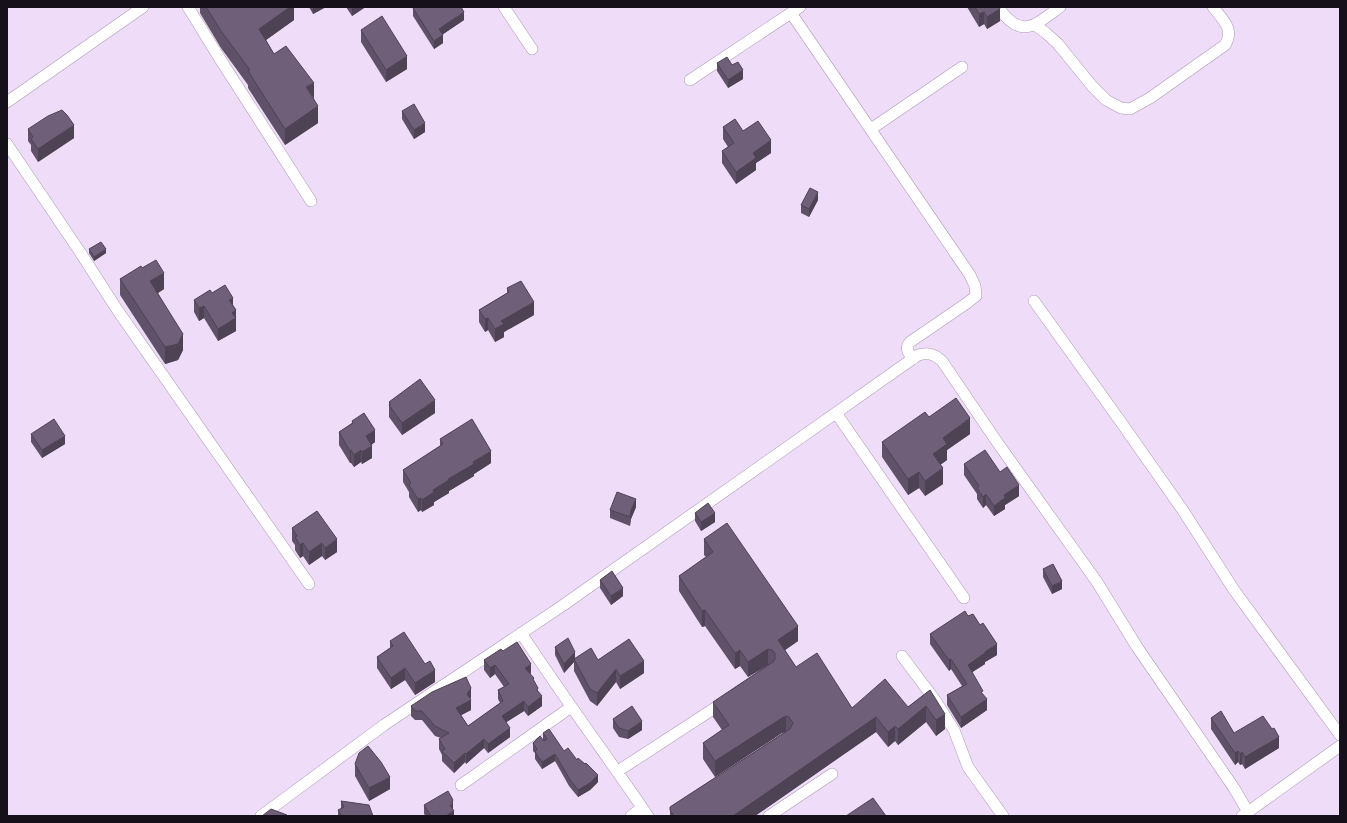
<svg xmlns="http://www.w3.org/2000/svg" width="1347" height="823" font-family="Mulish,sans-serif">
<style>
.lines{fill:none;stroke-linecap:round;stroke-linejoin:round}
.minor-casing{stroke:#aa99b4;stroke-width:12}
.minor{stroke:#fff;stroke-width:11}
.wall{fill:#5f5268}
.shaded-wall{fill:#4e4255}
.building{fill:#6f5f79;stroke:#4e4255}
</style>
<rect width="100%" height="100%" fill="#eedcf9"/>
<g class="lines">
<g class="minor-casing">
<path id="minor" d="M188,7L220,59L311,201
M504,7L532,49
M998,7C1021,40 1034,26 1060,7
M791,13L955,253L970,275L975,286L976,296L967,303L910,342C905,348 908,353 913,359
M1035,25L1046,33L1058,44L1092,86L1106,100L1121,108L1130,109L1150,98L1225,45C1235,29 1222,19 1213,7
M690,80L800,7
M7,102L143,7
M871,129L962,67
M7,144L80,252L118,311L309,584
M1034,301L1123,425L1184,512L1234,590L1340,735
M836,413L964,598
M521,633C562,695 606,755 648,816
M902,656L935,700L954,730L968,767L1003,816
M618,771L724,702
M461,785L571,707
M1248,812L1340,746
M261,816L384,725L562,606L918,355C928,352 934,354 942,361L997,442L1097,582L1137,647L1234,788L1248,812L1242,816
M631,816L642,808
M769,816L832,774"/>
</g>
<use href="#minor" class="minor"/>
</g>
<path class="wall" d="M200,7H294V20L266,40L274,54L314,99L318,123L285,145L248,88V85L221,48L200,13Z
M309,7H326L313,14Z
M346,7H364V8L352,16Z
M967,7H999L1000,21L987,29L984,24L979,27Z
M413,8L464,20L443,34V43L434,49L413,16Z
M361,30L407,69L386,82L361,42Z
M717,63L732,65L743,79L728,88L717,71Z
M402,111L425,132L414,139L402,119Z
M723,127L743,131L771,153L756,163V170L736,184L722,163V151L728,147L723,139Z
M28,129L74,138L38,162L31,151V145L28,141Z
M818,200L809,217L801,213V205Z
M89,249L106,253L94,261L89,253Z
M142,268L164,289L158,293L183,350L178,360L165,364L120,295V279Z
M507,288L534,315L504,332V337L495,342L488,330L485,332L479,322V310L507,293Z
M194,300L233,305L236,310V331L218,341L204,318L199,321L194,312Z
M389,402L435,413L402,435L389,417Z
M929,417L970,434L947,450V460L940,465L943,484L925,496L919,488L908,495L882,457V442Z
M352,421L375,442L371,445L372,458L362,464L361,462L354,467L351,463H350L339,445V432L352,423Z
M31,434L65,444L42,458L31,442Z
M440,439L491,463L474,474V476L449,491V493L434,502V505L422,512L421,510L418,512L409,497V492L403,482V470L440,446Z
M964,464L1000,472L1019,496L1005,505V509L994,516L986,505L983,508L977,499V494L964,475Z
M636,507L631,519L630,526L610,518V510Z
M695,513L715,522L701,531L695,521Z
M292,528L337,552L325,560L322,556L309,565L303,556L300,558L295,550V545L292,541Z
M704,539L798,641L785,650L796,667L852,708L908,707L930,690L945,729L936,736L926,722L898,745L895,741L888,747L876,732L755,816H670V807L785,732L782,733L715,777L703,759V743L722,730L713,717V702L768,665L748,677L740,666L735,669L705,626L702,627L679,591V576L706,557L704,555Z
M1043,569L1062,589L1052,594L1043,577Z
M600,580L623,596L611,605L600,588Z
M968,616L997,655L985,662V664L972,672L987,710L961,728L947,705V695L962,686L951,669L949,671L930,644V634Z
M390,641L435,682L415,695L405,680L391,689L377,668V657L390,648Z
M555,647L575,658L598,660L644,673L620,689L616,682L597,706L590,701L574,671V662L564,673L555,655Z
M503,651L531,673L530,674L538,691L542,706L528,716L524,711L506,722L510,737L488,753L484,748L466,764L465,762L454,773L442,761V755L439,749V739L441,738L435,736L422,720H415L411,716V706L471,697L470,699L471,710L461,715L468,726L500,703L498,699V690L504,687L495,674L490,678L484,670V660Z
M1211,718L1234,733L1279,748L1245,769L1242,764L1240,765L1238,762L1235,765L1211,729Z
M613,719L642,730L628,739L619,737L613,728Z
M543,733L564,751L577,760L598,782L590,790L578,797L569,786L555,761L542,769L535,759V753L533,751V743L543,740Z
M355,764L390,789L369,801L355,776Z
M341,801L373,816H338V810L341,809Z
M424,805L453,808V809L454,816H426L424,814Z"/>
<path class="shaded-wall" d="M290,7H294V20L259,45V29Z
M313,7H326L313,14Z
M352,7H364V8L352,16Z
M1000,9V21L987,29V17Z
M464,12V20L439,37V29Z
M984,12V24L979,27V14Z
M443,35V43L434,49V41Z
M407,56V69L386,82V70Z
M743,70V79L728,88V80Z
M314,83V99L306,87Z
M318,106V123L285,145V129Z
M425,123V132L414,139V130Z
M74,125V138L38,162V149Z
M771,140V153L756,163V170L736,184V172L753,153Z
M818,192V200L809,217V209Z
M106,249V253L94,261V257Z
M164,273V289L150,298V281Z
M233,298V310L229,300Z
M534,302V315L504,332V337L495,342V329L501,321Z
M204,306V318L199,321V308Z
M236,310V331L218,341V329L232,313Z
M488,318V330L485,332V319Z
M183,334V350L178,360L165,364V347Z
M435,400V413L402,435V423Z
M970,418V434L947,450V460L933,470V454L943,438Z
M375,430V442L366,449V436Z
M65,436V444L42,458V450Z
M372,446V458L362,464V452Z
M351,450V463H350V451Z
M361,450V462L354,467V455Z
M491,451V463L474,474V476L449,491V493L434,502V505L422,512V500L433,490L448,479L473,462Z
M943,468V484L925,496V481Z
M919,472V488L908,495V479Z
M1019,485V496L1005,505V509L994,516V506L1004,495Z
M986,494V505L983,508V497Z
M421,498V510L418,512V499Z
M636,499V507L631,519L630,526L631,510Z
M715,513V522L701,531V522Z
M337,539V552L325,560V548Z
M303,543V556L300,558V545Z
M322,543V556L309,565V552Z
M1062,581V589L1052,594V586Z
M623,588V596L611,605V596Z
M705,610V626L702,627V611Z
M798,626V641L778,655V640Z
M997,644V655L985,662V664L968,675V665L985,652Z
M768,649V665L748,677V662Z
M740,650V666L735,669V653Z
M575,652V661L574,659V662L564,673V664Z
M951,659V669L949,671V660Z
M644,661V673L620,689V676Z
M531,664V673L525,677V668Z
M495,665V674L490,678V668Z
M405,668V680L391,689V678Z
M616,669V682L597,706V693Z
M435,670V682L415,695V683Z
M471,688V697L468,702L471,700V710L456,718V708Z
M542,696V706L528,716V707Z
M987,699V710L961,728V717Z
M524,701V711L502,725V716Z
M926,706V722L898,745V729Z
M945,714V729L936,736V720Z
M786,716V732L782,733L715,777V761L782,718Z
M876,717V732L755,816H733Z
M642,721V730L628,739V731Z
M895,726V741L888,747V732Z
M510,728V737L488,753V744Z
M1279,737V748L1245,769V757Z
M484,739V748L466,764V754Z
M1238,751V762L1235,765V753Z
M1242,752V764L1240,765V754Z
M465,753V762L454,773V763Z
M555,754V761L542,769V762Z
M598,775V782L590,790L578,797V790Z
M390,777V789L369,801V788Z
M453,800V808L451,813L454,811V816H446Z"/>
<path class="building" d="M206,7H290L259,29L274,54L286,46L314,83L306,87L318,106L285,129L248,71L250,70L221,31Z
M415,7H461L464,12L439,29L443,35L434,41L413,8Z
M975,7H999L1000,9L987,17L984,12L979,14Z
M382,16L407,56L386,70L361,30Z
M727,57L732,65L738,62L743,70L728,80L717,63Z
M414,104L425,123L414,130L402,111Z
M62,110L67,115L74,125L38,149L31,139L33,137L28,129L48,116Z
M735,119L743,131L758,121L771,140L753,153L756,158L736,172L722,151L734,143L723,127Z
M810,188L818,192L809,209L801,205Z
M101,242L106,249L94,257L89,249Z
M156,260L164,273L150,281L183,334L178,344L165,347L120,279L141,266L142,268Z
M521,281L534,302L501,321L504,324L495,329L488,318L485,319L479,310L509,292L507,288Z
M225,285L233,298L229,300L236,310L232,313L236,318L218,329L204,306L199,308L194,300L210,290L212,293Z
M420,379L435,400L402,423L389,405L391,404L389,402Z
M956,398L970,418L943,438L947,444L933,454L943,468L925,481L919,472L908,479L882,442L925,412L929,417Z
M364,413L375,430L366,436L372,446L362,452L361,450L354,455L351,450L350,451L339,432L353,423L352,421Z
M54,419L65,436L42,450L31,434Z
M472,419L491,451L473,462L474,464L448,479L449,480L433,490L434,492L422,500L421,498L418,499L409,485L411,483L403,470L443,444L440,439Z
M985,450L1000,472L1007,467L1019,485L1004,495L1005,498L994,506L986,494L983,497L977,488L979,486L964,464Z
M617,492L636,499L631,510L630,517L610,510Z
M708,503L715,513L701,522L695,513Z
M317,511L337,539L325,548L322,543L309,552L303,543L300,545L295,537L297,536L292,528Z
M727,523L798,626L778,640L796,667L817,653L852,708L885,679L908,707L930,690L945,714L936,720L926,706L898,729L895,726L888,732L876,717L733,816H674L670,810V807L790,729L793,723L789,717L786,716L782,718L715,761L703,743L729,725L713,702L773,662L775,659V653L772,650L768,649L748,662L740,650L735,653L705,610L702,611L679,576L713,552L704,539Z
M1053,564L1062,581L1052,586L1043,569Z
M612,571L623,588L611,596L600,580Z
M965,611L968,616L973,614L980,625L983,623L997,644L985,652V653L968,665L983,691L981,692L987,699L961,717L947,695L967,684L951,659L949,660L930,634Z
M404,632L425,664L430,661L435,670L415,683L405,668L391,678L377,657L393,646L390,641Z
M568,638L575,652L564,664L555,647Z
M629,639L644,661L620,676L616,669L597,693L590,689L574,659L591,648L598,660Z
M517,642L531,664L525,668L534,678L533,679L538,688L537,690L542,696L528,707L524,701L502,716L510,728L488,744L484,739L466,754L465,753L454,763L442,751L445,749L439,739L449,733L435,726L422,711H415L411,706L432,692L466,677L471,688L467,694L471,700L456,708L468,726L503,701L498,690L509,684L495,665L490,668L484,660L501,649L503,651Z
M632,706L642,721L628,731L619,728L613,719Z
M1221,711L1234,733L1263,716L1272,729L1274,728L1279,737L1245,757L1242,752L1240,754L1238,751L1235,753L1211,718Z
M549,729L564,751L568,748L577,760L578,758L585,764L586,763L598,775L590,783L578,790L569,778L555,754L542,762L535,752L537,749L533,743L540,736L544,741L547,739L543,733Z
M368,746L381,762L390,777L369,788L355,764L359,753Z
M448,791L453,800L450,805L454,811L446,816H431L424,805Z
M873,798L886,816H846Z
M341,801L369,805L373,816H342L338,810L344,807Z
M271,809L287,815V816H262Z"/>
<rect width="1347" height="823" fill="none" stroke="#16101a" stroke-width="16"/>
</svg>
